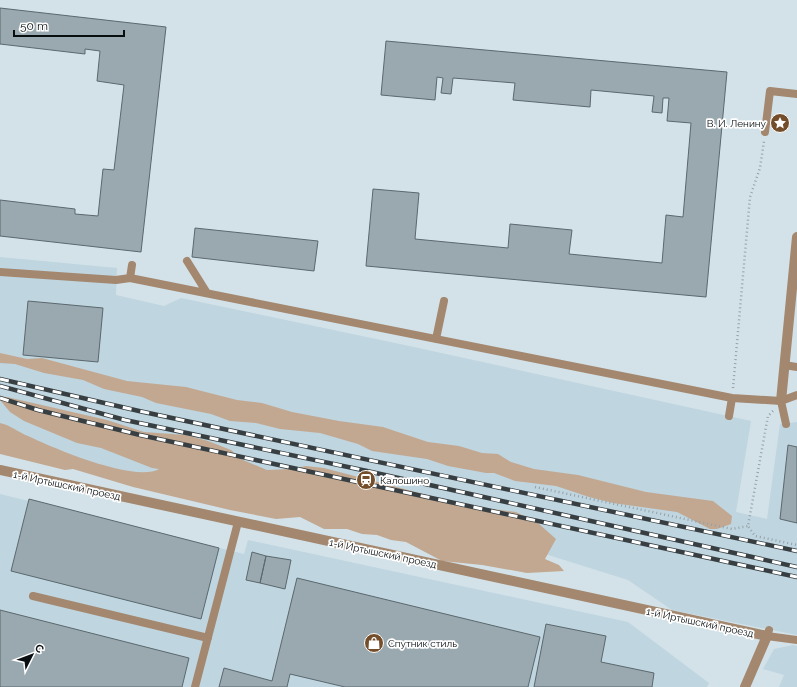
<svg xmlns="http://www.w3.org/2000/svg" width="797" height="687" font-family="Raleway,sans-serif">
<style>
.built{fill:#bfd5e0}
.green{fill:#c2a891}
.building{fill:#9aa8af;stroke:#5b686e}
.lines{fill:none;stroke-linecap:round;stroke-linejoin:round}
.path{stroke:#95a1a7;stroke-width:2.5;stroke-dasharray:1 3;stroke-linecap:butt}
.service{stroke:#a3876e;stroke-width:8}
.minor{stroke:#a3876e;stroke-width:10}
.rail-casing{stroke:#383f42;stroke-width:4.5}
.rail{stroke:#fff;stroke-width:3;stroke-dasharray:9;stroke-linecap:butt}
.labels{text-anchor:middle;stroke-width:3.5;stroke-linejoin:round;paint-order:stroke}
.poi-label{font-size:10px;fill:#080d0f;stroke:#fff;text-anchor:start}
.street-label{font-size:10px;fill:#080d0f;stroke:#fff}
</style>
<rect width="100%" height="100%" fill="#d3e2e9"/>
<path class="built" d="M0,257L117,268L116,295L164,306L181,298L414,347L751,421L736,512L767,519L780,424L797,422V635L672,610L628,580L526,548L0,447Z
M0,494L244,554L248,540L628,622L709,683L707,687H0Z
M793,645L797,646V687H779L784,675L763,669L774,649Z"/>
<path class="green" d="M0,353L27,359L42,358L127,381L186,387L237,400L262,403L292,412L339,421L383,427L428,442L459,446L482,453L498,454L511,462L534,469L578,475L646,492L713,501L732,516L731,524L717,529H710L677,512L613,503L589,497L556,486L515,481L494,473H486L448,466L427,459L372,451L358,444L320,433L280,429L256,423L230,421L211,414L156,403L142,397L104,389L83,380L44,373L15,364L0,363Z
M7,397L107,420L144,432L186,435L208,441L231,450L243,460L267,470L291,469L306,466L324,468L469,506L516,512L538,523L556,539L545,559L559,565L564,571L527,573L482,565L442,561L406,542L391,540L377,535L362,534L347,529H324L300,517L276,519L230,510L133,487L73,469L65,470L0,454V423C10,425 18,432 28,436C53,448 135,483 159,469L152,468L101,448L77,443L24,421L10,412L0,400Z"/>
<path class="building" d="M0,8L166,27L141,252L0,236V200L75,209V214L98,216L103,169L114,170L124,85L97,81L100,51L85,49V54L0,44Z
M386,41L727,72L706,297L366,266L373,189L419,193L415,239L508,248L510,224L572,230L569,254L662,263L666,215L683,217L691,123L667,121L669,98H663L662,113L652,112L654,96L591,90L590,107L513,100L515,83L453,78L451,94L441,93L443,78L437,77L435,100L381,95Z
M195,228L318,241L314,271L192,257Z
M28,301L103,308L98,362L23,355Z
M788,445L797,447V523L780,519Z
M29,499L219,548L201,619L11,571Z
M252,552L266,556L260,583L246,580Z
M266,556L291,560L285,589L260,583Z
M297,578L540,637L528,687H345L290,674L287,687H219L224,668L272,681Z
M0,610L189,658L182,687H0Z
M546,624L606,636L601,662L654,673L652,687H534Z"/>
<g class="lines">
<path class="path" d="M733,388L750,197L760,168L764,141
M773,411L768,416L748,526L755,536L797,545
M535,487L732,529L748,526"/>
<path class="service" d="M765,132L770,91L797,94
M187,261L207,293
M0,272L116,280L130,278L732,398L781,401L797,395
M130,278L132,265
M436,339L444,301
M784,365L797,367
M781,401L786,424
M729,416L732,398
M33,596L208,638
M769,630L767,636L797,640
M195,687L238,522"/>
<path class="minor" d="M781,401L797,237
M0,470L767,636L745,687"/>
<g class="rail-casing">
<path id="rail" d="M0,379L139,411L797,551
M0,386L125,420L367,471L797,567
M0,398L38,410L140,435L797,577"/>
</g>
<use href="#rail" class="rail"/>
</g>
<defs>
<g id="sight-disc" transform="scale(1)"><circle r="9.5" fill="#744e2a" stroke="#fff"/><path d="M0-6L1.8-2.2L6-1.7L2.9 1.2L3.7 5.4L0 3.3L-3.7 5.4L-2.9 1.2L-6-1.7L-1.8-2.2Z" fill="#fff"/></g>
<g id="station-disc" transform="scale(1)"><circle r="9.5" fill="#744e2a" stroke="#fff"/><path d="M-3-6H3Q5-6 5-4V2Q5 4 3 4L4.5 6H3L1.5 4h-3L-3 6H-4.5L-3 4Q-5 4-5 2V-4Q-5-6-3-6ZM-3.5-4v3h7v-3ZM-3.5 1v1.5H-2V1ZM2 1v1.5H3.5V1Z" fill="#fff"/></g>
<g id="shop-disc" transform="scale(1)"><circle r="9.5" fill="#744e2a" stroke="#fff"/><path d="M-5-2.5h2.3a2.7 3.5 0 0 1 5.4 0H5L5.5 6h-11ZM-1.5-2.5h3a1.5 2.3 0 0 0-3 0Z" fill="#fff"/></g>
</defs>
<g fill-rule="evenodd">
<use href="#sight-disc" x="780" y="123"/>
<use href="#station-disc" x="366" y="480"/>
<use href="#shop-disc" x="374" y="643"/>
</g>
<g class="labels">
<g class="poi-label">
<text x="766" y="127" text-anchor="end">В. И. Ленину</text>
<text x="380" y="484">Калошино</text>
<text x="388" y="647">Спутник стиль</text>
</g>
<g class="street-label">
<text transform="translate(67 485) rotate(12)" y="4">1-й Иртышский проезд</text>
<text transform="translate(383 553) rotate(12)" y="4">1-й Иртышский проезд</text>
<text transform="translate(700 622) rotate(12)" y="4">1-й Иртышский проезд</text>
</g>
</g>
<g transform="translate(32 655) rotate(48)" stroke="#ffffff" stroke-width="3" paint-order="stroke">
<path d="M0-3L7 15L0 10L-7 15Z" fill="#080d0f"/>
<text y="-6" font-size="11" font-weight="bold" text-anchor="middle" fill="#080d0f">С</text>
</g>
<path d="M14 30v6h110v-6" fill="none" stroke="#080d0f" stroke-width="2"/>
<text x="20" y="30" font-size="12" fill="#080d0f" stroke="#ffffff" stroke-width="3" paint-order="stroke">50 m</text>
</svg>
